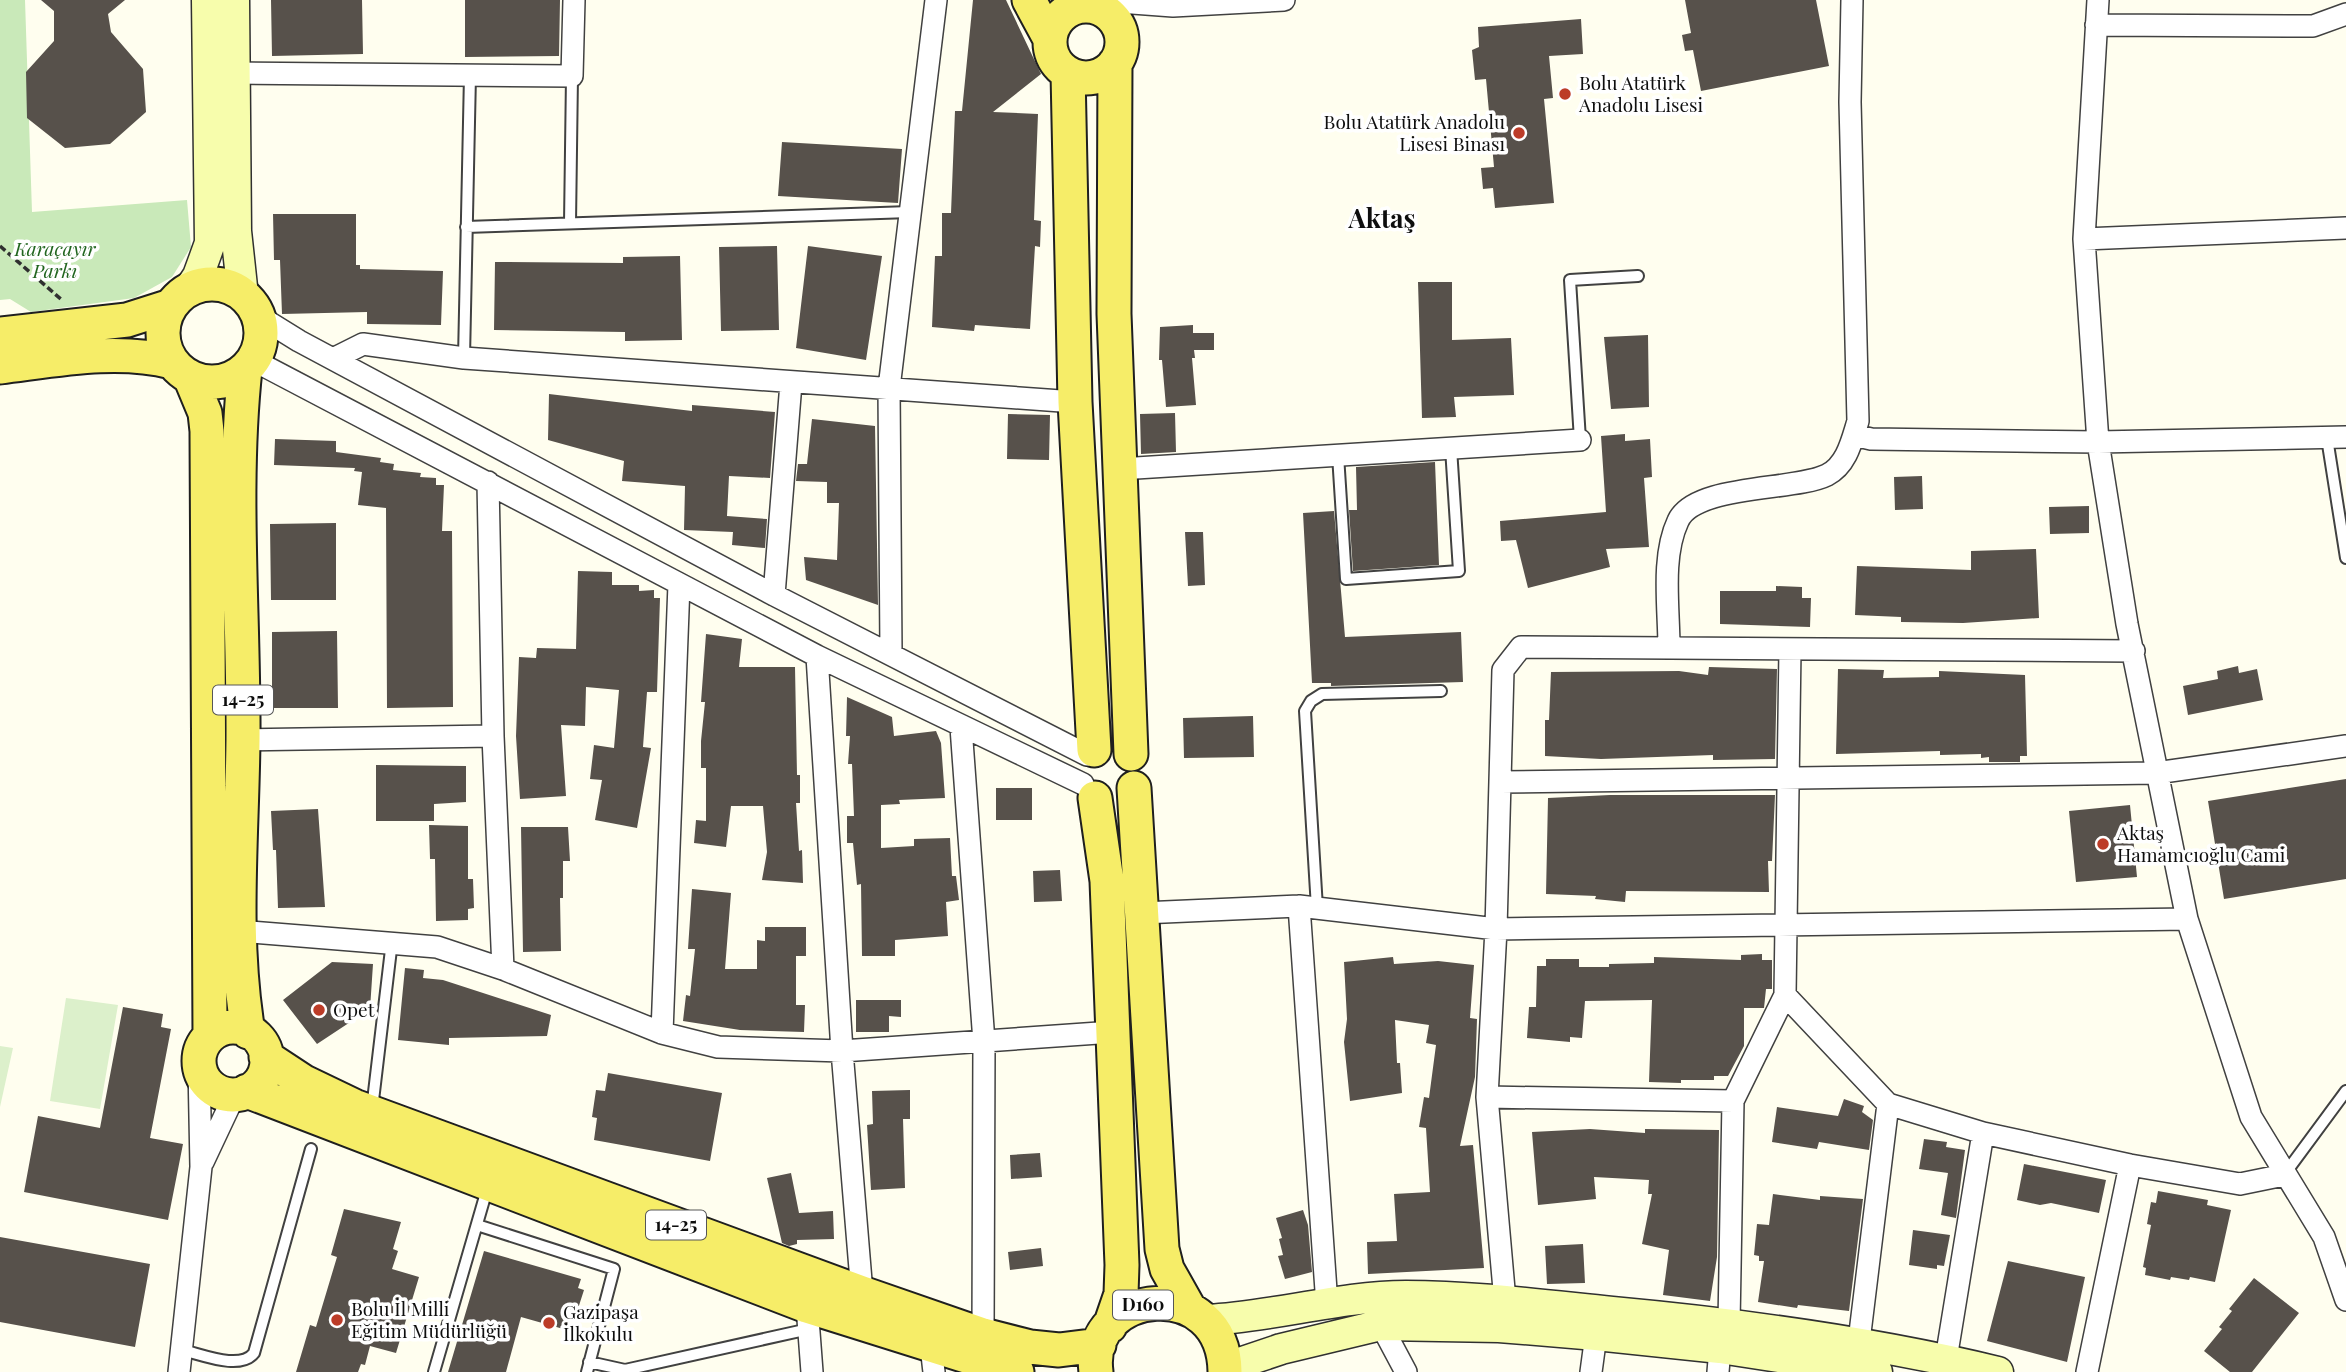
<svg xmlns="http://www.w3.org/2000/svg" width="2346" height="1372" font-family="'Playfair Display',serif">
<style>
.green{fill:#c9e9b9}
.pitch{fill:#dcf0cb}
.building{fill:#57514b}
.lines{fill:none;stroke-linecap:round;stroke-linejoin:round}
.service-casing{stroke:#414141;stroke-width:14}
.minor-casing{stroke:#414141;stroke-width:24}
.secondary-casing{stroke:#303030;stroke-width:33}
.primary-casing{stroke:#1f1f1f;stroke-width:37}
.path{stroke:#303030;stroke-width:3.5;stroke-dasharray:7 3.5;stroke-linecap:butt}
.service{stroke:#fff;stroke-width:10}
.minor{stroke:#fff;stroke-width:21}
.secondary{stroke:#f7fdac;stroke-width:30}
.primary{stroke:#f6ed68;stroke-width:33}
.poi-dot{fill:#bc3c28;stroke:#fff;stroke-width:2.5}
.labels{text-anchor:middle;stroke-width:7;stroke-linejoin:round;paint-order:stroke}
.shield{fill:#fff;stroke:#565656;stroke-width:2}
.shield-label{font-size:18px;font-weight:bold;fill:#0e0e0e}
.poi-label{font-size:19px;fill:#0e0e0e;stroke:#fff;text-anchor:start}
.park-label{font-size:19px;font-style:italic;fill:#21651f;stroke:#fff}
.district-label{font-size:26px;font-weight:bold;fill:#0e0e0e;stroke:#fff}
</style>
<rect width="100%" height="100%" fill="#fffeef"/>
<path class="green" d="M0,0H25L32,212L187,200L191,247L172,277L134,298L31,312L10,299L0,300Z"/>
<path class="pitch" d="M66,998L118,1005L100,1109L50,1101Z
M0,1046L13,1048L0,1107Z"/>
<path class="building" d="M41,0H125L108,14L111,32L143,69L146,112L110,144L65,148L27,118L26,72L54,41V11Z
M271,0H362L363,54L272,56Z
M465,0H560L559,56L465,57Z
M973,0H1006L1041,74L993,112L1038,114L1034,220L1041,221L1040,247L1035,246L1030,329L975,325L974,331L932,327L935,256H942V213H951L955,111H962Z
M1685,0H1816L1829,66L1701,91L1693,50L1685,51L1682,35L1691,33Z
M1581,19L1583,54L1549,56L1553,98L1544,99L1554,203L1495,208L1493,188L1483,189L1481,168L1494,167L1486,79L1475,80L1472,50L1479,47L1478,27Z
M782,142L902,149L898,203L778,196Z
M273,214H356V265H360V269L443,271L441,325L367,324V312L282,314L280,260H274Z
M777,246L779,330L721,331L719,247Z
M808,246L882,256L866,360L796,348Z
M680,256L682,340L625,341V332L494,330L495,262L623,263V257Z
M1418,282H1452V340L1511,338L1514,395L1454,397L1456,417L1422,418Z
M1193,325V333H1214V350H1194L1195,358H1192L1196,405L1166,407L1162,360H1159L1160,327Z
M1648,335L1649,407L1611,409L1604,337Z
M549,394L692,411V405L775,412L770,478L729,476L727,516L767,519L765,548L732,545L733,532L684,530L685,486L622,481L624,461L548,440Z
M1175,413L1176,452L1141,454L1140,414Z
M1008,414L1050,415L1049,460L1007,459Z
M812,419L875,426L878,605L806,580L804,557L837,560L839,503H827V482L796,481L798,464H807Z
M1625,434V441L1650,439L1652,477L1644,478L1649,547L1606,549L1610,567L1528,588L1516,540L1501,541L1500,521L1606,512L1601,436Z
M275,439L336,441V452L381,458L380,462L394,464L393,470L421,473L420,477L436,478V485H444L442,531H452L453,707L387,708L386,508L358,505L362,472L354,471L355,468L274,465Z
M1435,462L1439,565L1353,571L1349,510H1357L1356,467Z
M1922,476L1923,509L1895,510L1894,477Z
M2089,506V533L2050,534L2049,507Z
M1334,511L1345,637L1461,632L1463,682L1331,686V683H1312L1303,513Z
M336,523V600H271L270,524Z
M1185,532H1203L1205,585L1188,586Z
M2036,549L2039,618L1963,623L1901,622V617L1855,615L1857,566L1971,570V551Z
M578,571L612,572V585H639V591L654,590V598H660L657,692H647L643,747L651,748L637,828L595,820L602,780L590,779L594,745L614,748L619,690L586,687L585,726L561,725L566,796L520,799L516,736L519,657L536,658L537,648L576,649Z
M1776,586L1802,587V598H1811L1810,627L1720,624V591H1776Z
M337,631L338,708H272V632Z
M706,634L742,639L739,667H795L797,775H800V803H796L799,851L802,850L803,883L762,880L767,852L763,806H731L726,847L694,843L696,820L706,821V768H701V741L705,702H701Z
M2238,666L2239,673L2257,669L2263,700L2188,715L2183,686L2218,679L2217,671Z
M1709,667L1777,669L1775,759L1713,760V755L1601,759L1545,756V720H1549L1551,672L1679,671L1708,675Z
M1838,669L1884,670L1883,678L1939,677V671L2025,675L2027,756H2020V762H1989V757L1981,758V754L1940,755V751L1836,754Z
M847,697L892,717L894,736L936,731L941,743L945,798L899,800L900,804L881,805V848L914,846V839L950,838L952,876H956L959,900L946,902L948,936L895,940V956H862L861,884L857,885L853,843H847V816H854L852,764H848L850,736H846Z
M1253,716L1254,757L1184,758L1183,718Z
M376,765L466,766V802L434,804V821H376Z
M2346,779V879L2224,899L2208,801Z
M996,788H1032V820H996Z
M1610,795H1775L1772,861H1768L1769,892L1626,891L1625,902L1595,899L1596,896L1546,894L1548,798Z
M2130,805L2137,877L2076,882L2069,811Z
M318,809L325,907L278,908L276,850H273L271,811Z
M429,825L468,826V879H473L474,908L468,909V920L436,921L435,859H430Z
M521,827H568L570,861H563V898H560L561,951L523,952Z
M1060,870L1062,901L1034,902L1033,871Z
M692,889L731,893L725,969H757V940L765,941V927H806V956H796V1005H805L804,1032L740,1030L683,1021L686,995L690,996L695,949H688Z
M1762,954V960H1772V989H1766L1764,1008H1744V1046L1728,1076H1714V1080H1681V1083L1649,1082L1652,1000L1585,1001L1582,1038L1570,1037V1042L1527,1038L1529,1007H1536L1537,966H1546V959H1579V967H1609V964L1654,963V957L1741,960V955Z
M1393,957L1394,964L1438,961L1474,965L1470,1018L1477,1019L1475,1077L1460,1146L1473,1145L1484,1268L1368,1274L1367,1242L1397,1241L1394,1194L1430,1192L1426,1128L1419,1127L1424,1097L1429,1098L1436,1045L1426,1043L1429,1025L1395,1020L1397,1063H1400L1402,1093L1350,1101L1344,1042L1347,1019L1344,962Z
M332,962L373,964L370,1009L317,1044L283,1000Z
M405,968L424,970L423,978L443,980L551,1015L547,1036L449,1038V1045L398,1040Z
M856,1000H901V1017L889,1016V1032H856Z
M123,1007L163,1014L161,1027L171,1029L150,1138L183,1144L168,1220L24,1192L38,1116L100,1128Z
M608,1073L722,1093L710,1161L594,1140L597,1118L592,1117L596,1090L605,1091Z
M910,1090V1119H903L905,1188L871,1190L867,1125L873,1124L872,1091Z
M1844,1099L1864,1106L1862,1112L1873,1120L1869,1150L1819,1142L1817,1149L1772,1142L1777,1107L1838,1116Z
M1590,1129L1645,1133V1129L1719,1130L1717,1257L1710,1301L1663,1295L1669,1250L1642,1244L1652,1194H1648L1649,1180L1594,1177L1596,1199L1538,1205L1532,1132Z
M1924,1139L1947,1142L1946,1147L1965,1150L1956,1218L1941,1215L1948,1173L1919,1169Z
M1040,1153L1042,1177L1011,1179L1010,1155Z
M2024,1164L2106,1180L2099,1213L2051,1203L2040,1205L2017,1200Z
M791,1173L799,1213L833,1211L834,1239L797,1240V1244L789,1246L782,1243L767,1178Z
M2158,1191L2208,1200L2207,1205L2231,1210L2215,1282L2190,1277L2189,1280L2171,1277L2170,1280L2145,1275L2146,1268L2143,1267L2151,1225L2147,1224L2151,1202L2156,1203Z
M1773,1194L1820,1200V1196L1863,1199L1849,1311L1798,1305L1797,1308L1758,1302L1764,1261H1759V1256L1754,1255L1757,1224L1769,1225Z
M344,1209L401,1222L393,1249L398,1251L392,1269L419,1277L396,1353L370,1346L365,1365L361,1364L358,1372H296L310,1325L316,1327L337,1257L331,1255Z
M1303,1210L1308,1225L1312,1272L1285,1279L1278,1256L1283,1255L1279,1239L1282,1238L1276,1218Z
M1913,1230L1950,1235L1944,1266L1937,1265V1269L1909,1265Z
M0,1237L150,1264L135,1347L0,1322Z
M1583,1244L1585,1283L1547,1284L1545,1246Z
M1041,1248L1043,1266L1010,1270L1008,1252Z
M484,1251L581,1279L578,1288L584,1290L574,1321L570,1319L567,1330L521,1317L506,1372H448Z
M2008,1261L2085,1277L2067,1362L1987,1341Z
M2254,1278L2299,1313L2252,1372H2230L2204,1351L2222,1329L2219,1327L2232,1311L2229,1309Z"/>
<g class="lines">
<g class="service-casing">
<path id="service" d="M570,223L572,76
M466,227L910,212
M464,358L470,75
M2327,438L2346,558
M1580,440L1570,280L1638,276
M1338,455L1346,579L1459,571L1451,448
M1317,908L1305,711L1311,701L1322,694L1441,691
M372,1109L392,941
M2284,1175L2346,1091
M477,1225L614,1269L587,1372
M182,1350C201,1354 240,1371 254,1353L311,1149
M589,1362L625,1370L809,1329
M434,1372L488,1186"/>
</g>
<g class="minor-casing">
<path id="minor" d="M2098,0L2084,239L2098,442L2127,624L2187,919L2251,1117L2324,1237L2346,1300
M1119,2L1173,6L1284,0
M1093,7L1094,0
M1117,25L1119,0
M2096,25L2313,26L2346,14
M235,73L572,76L574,0
M2084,239L2346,228
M257,315L299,341L774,595L1087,755
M333,359L363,344L464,358L1075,402
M253,360L817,656L1083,784
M1854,435L1871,439L2098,442L2346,437
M1120,469L1580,440
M488,482L493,736L503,969
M774,595L791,383
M1669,648C1669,608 1661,557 1678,521C1694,484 1795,491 1827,475C1847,465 1852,440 1858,421L1850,102L1852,0
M891,652L889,388L936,0
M817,656L842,1051L862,1293
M961,727L984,1042L983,1335
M243,740L493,736
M1500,782L2156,773L2346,746
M1299,906L1327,1305
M1142,913L1299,906L1496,929L2187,919
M239,931L437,947L503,969L662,1033L718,1047L842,1051L1113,1032
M1785,995L1888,1104L1983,1133L1946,1359
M662,1033L679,584
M1487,1097L1733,1101
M1983,1133L2130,1165L2240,1184L2284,1175
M203,1162L235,1094
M1505,1301L1487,1097L1496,929L1503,670L1521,647L2134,651
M807,1306L812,1372
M1729,1323L1733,1101L1785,995L1790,649
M1381,1325L1406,1372
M1859,1341L1888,1104
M931,1346L934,1372
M179,1372L201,1167L199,1067
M1591,1372L1596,1335
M1718,1372L1720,1348
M2087,1372L2130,1165"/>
</g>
<g class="secondary-casing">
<path id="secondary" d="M234,0L236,231L243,296
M188,291L198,276L210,243L207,0
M1206,1320C1273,1317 1339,1296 1406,1296C1474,1296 1543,1305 1612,1312C1742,1324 1871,1341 1998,1372
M1225,1368L1281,1349L1381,1325L1499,1327L1596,1335L1720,1348L1877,1372"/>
</g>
<g class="primary-casing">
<path id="primary" d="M1029,0L1050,39
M1050 42a36 36 0 1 1 72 0a36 36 0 1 1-72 0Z
M1115,63L1114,314L1131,754
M1068,73L1075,402L1094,750
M163 333a49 49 0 1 1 98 0a49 49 0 1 1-98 0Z
M0,334L127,320L171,306
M0,367C57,360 116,348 172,362
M245,369C232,489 244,618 243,740C242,837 232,936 248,1032
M190,377L205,413L207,431L210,1036
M1134,788L1162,1249L1167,1269L1189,1308
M1095,798L1107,881L1122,1265L1121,1294L1110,1326
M199 1061a34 34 0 1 1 68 0a34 34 0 1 1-68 0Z
M266,1057L304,1082L354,1106L862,1293L983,1335L1030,1347L1059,1350L1099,1345
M247,1091L807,1306L1017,1372
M1096,1372C1085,1288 1224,1273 1225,1372"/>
</g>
<path class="path" d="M0,246L63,301"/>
<use href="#service" class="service"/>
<use href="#minor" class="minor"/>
<use href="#secondary" class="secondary"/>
<use href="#primary" class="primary"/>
</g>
<g class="poi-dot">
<circle cx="1565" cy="94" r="7"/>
<circle cx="1519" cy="133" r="7"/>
<circle cx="2103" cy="844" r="7"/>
<circle cx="319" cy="1010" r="7"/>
<circle cx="337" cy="1320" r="7"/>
<circle cx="549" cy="1323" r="7"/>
</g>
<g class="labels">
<g class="shield">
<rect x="213" y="685.5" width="60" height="29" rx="5"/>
<rect x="646" y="1210.5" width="60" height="29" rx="5"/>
<rect x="1113" y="1290.5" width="60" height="29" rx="5"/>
</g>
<g class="shield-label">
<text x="243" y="706">14-25</text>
<text x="676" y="1231">14-25</text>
<text x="1143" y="1311">D160</text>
</g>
<g class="poi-label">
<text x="1579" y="90">Bolu Atatürk<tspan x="1579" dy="22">Anadolu Lisesi</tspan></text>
<text x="1505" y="129" text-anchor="end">Bolu Atatürk Anadolu<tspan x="1505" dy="22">Lisesi Binası</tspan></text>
<text x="2117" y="840">Aktaş<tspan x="2117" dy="22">Hamamcıoğlu Cami</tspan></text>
<text x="333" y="1017">Opet</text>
<text x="351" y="1316">Bolu İl Milli<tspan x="351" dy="22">Eğitim Müdürlüğü</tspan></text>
<text x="563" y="1319">Gazipaşa<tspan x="563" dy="22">İlkokulu</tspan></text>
</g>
<g class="park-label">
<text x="55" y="256">Karaçayır<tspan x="55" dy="22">Parkı</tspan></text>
</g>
<g class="district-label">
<text x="1382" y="228">Aktaş</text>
</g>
</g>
</svg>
